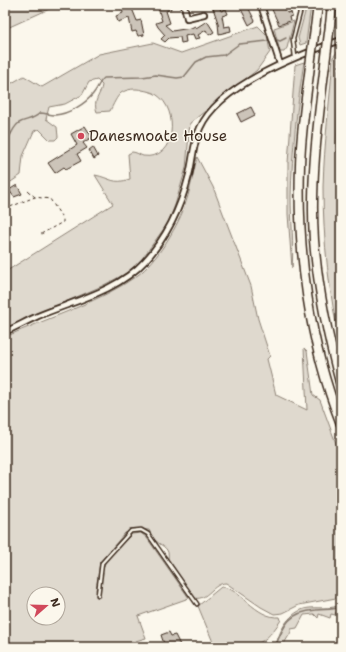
<svg xmlns="http://www.w3.org/2000/svg" width="346" height="652" font-family="'Shantell Sans',sans-serif">
<style>
.built{fill:#ede8dd}
.green{fill:#dfd9ce;stroke:#8d8276;fill-rule:evenodd}
.lines{fill:none;stroke-linecap:round;stroke-linejoin:round}
.stream{stroke:#85796d;stroke-width:1.5}
.building{fill:#ccc4b9;stroke:#3b2a1e}
.lane-casing{stroke:#3b2a1e;stroke-width:5.5}
.street-casing{stroke:#3b2a1e;stroke-width:8}
.highway-casing{stroke:#3b2a1e;stroke-width:11}
.path{stroke:#3b2a1e;stroke-width:1;stroke-dasharray:3 3;stroke-linecap:butt}
.lane{stroke:#fbf7ec;stroke-width:2.5}
.street{stroke:#fbf7ec;stroke-width:4.5}
.highway{stroke:#fbf7ec;stroke-width:8}
.highway-bridge-casing{stroke:#3b2a1e;stroke-width:11;stroke-linecap:butt}
.highway-bridge{stroke:#fbf7ec;stroke-width:8}
.poi-dot{fill:#d1495b;stroke:#fbf7ec;stroke-width:1.5}
.labels{text-anchor:middle;stroke-width:3;stroke-linejoin:round;paint-order:stroke}
.poi-label{font-size:15px;fill:#3b2a1e;stroke:#fbf7ec;text-anchor:start}
</style>
<rect width="100%" height="100%" fill="#fbf7ec"/>
<filter id="ink" filterUnits="userSpaceOnUse"><feTurbulence type="fractalNoise" baseFrequency=".025" numOctaves="2"/><feDisplacementMap in="SourceGraphic" scale="8" xChannelSelector="R" yChannelSelector="G"/><feConvolveMatrix kernelMatrix="1 2 1 2 8 2 1 2 1" color-interpolation-filters="sRGB"/></filter>
<g filter="url(#ink)">
<path class="built" d="M341,43V151L336,153L338,124V44Z"/>
<path class="green" d="M5,5H58L5,29Z
M307,5H311L306,43L300,45L298,38Z
M294,21L287,48L284,52H280L274,28Z
M258,26L267,35L270,52L257,70L190,123L186,168L175,205L168,223L139,263L125,274L102,286L5,328V272L113,204L95,175C111,178 113,185 130,179L128,154L132,152C136,152 140,155 143,156C177,161 179,109 157,95C153,92 147,91 142,90C136,88 127,89 121,93C117,96 113,105 110,111L97,112C92,101 101,95 102,85L97,80L89,82L82,95L65,104L49,107L46,119L57,127L58,137L55,140H50L39,129L34,131L23,156L21,175L5,186V87L24,76L42,87L99,54L153,43L181,53Z
M339,50L336,152L341,151V347C329,294 323,241 323,187C324,144 330,101 333,57Z
M304,62C297,106 292,151 291,197C291,221 294,244 292,268L288,214V163L295,65Z
M197,157L213,187L251,286L258,319L270,356L267,359L276,395L307,410L304,348L307,351L313,395L320,400L341,457V597L299,605L283,613L274,614L261,607L226,583C213,583 207,601 195,598L168,559C170,548 163,547 156,541C153,539 151,533 149,530L137,529L125,533L100,562L96,590L99,598L101,574L106,560L132,534L141,533L147,538L189,598L138,616L146,638L132,642L134,647H5V337C47,318 101,302 138,275C156,262 176,229 184,208C190,192 193,174 197,157ZM34,594H58V618H34Z
M221,587C240,587 255,619 280,617L281,620C261,651 249,647 215,647L198,606Z
M341,604V611L336,612L335,615L331,614L330,618L319,614L318,618L314,614L304,615L297,628L291,629V632L282,647H268L277,642C281,626 293,609 310,608C321,607 331,610 341,604Z"/>
<g class="lines">
<path class="stream" d="M5,142C12,136 12,128 19,123C26,119 33,120 40,113C45,113 50,115 55,115C69,114 85,104 93,94C98,88 99,82 104,78L142,77L156,75L177,78L184,77L196,62L206,57L224,55L239,44L277,40L280,41L286,38
M275,647C284,624 289,612 316,610C325,609 332,610 341,607"/>
</g>
<path class="building" d="M163,5H170L171,9L166,11L170,23L165,25L172,31L191,28L195,26L196,28L207,21L214,32L209,35L206,30L198,35L200,38L195,39L193,34L185,36L186,42L181,43L180,37L169,38L165,42L161,39L165,35L158,27L156,23L162,21L158,8L163,6Z
M239,5H247L255,21L249,25Z
M270,5H283L287,13L291,12L292,16L289,17L290,21L279,25Z
M131,6L137,21L141,20L144,35L138,36L136,31L132,32L129,18L118,22L116,16L123,13L122,9Z
M219,6L221,11L226,9L228,14L222,16L224,27L230,26L231,31L219,34L218,23L213,8Z
M251,107L255,115L241,122L237,114Z
M85,126L92,137L83,143L87,148L77,154L81,161L66,169L64,167L55,173L48,163L77,145L71,134Z
M93,147L98,156L94,159L89,150Z
M17,185L22,194L14,197L9,190Z
M169,632L171,636L175,635L180,645L165,647L161,635Z"/>
<g class="lines">
<g class="lane-casing">
<path id="lane" d="M295,57L293,39L302,5
M98,595L102,563L131,531L141,530L148,534L197,604"/>
</g>
<g class="street-casing">
<path id="street" d="M184,5L187,18L204,14
M261,5L280,64
M5,332C16,327 27,321 38,316C74,301 118,291 145,261C167,237 181,207 189,175C193,160 193,143 200,128C219,85 299,55 341,40"/>
</g>
<g class="highway-casing">
<path id="highway" d="M330,25L332,5
M315,28L318,5
M325,64C318,122 310,181 314,240C318,290 328,338 341,386
M310,66C306,99 301,132 300,165C297,252 309,343 341,424"/>
</g>
<path class="path" d="M28,191L35,197
M5,209L35,197L50,199L63,219V222L41,234"/>
<use href="#lane" class="lane"/>
<use href="#street" class="street"/>
<use href="#highway" class="highway"/>
<g class="highway-bridge-casing">
<path id="highway-bridge" d="M325,64L330,25
M310,66L315,28"/>
</g>
<use href="#highway-bridge" class="highway-bridge"/>
</g>
</g>
<circle class="poi-dot" cx="81" cy="136" r="4"/>
<g class="labels">
<g class="poi-label">
<text x="89" y="141">Danesmoate House</text>
</g>
</g>
<rect width="346" height="652" fill="none" stroke="#fbf7ec" stroke-width="20"/>
<rect x="10" y="10" width="326" height="632" fill="none" stroke="#3b2a1e" stroke-width="1.5" filter="url(#ink)"/>
<g transform="translate(46 606) rotate(70)"><circle r="19" fill="#fbf7ec" stroke="#aea59a"/>
<path d="M0-3L7 15L0 10L-7 15Z" fill="#d1495b"/>
<text y="-6" font-size="11" font-weight="bold" text-anchor="middle" fill="#3b2a1e">N</text>
</g>
</svg>
